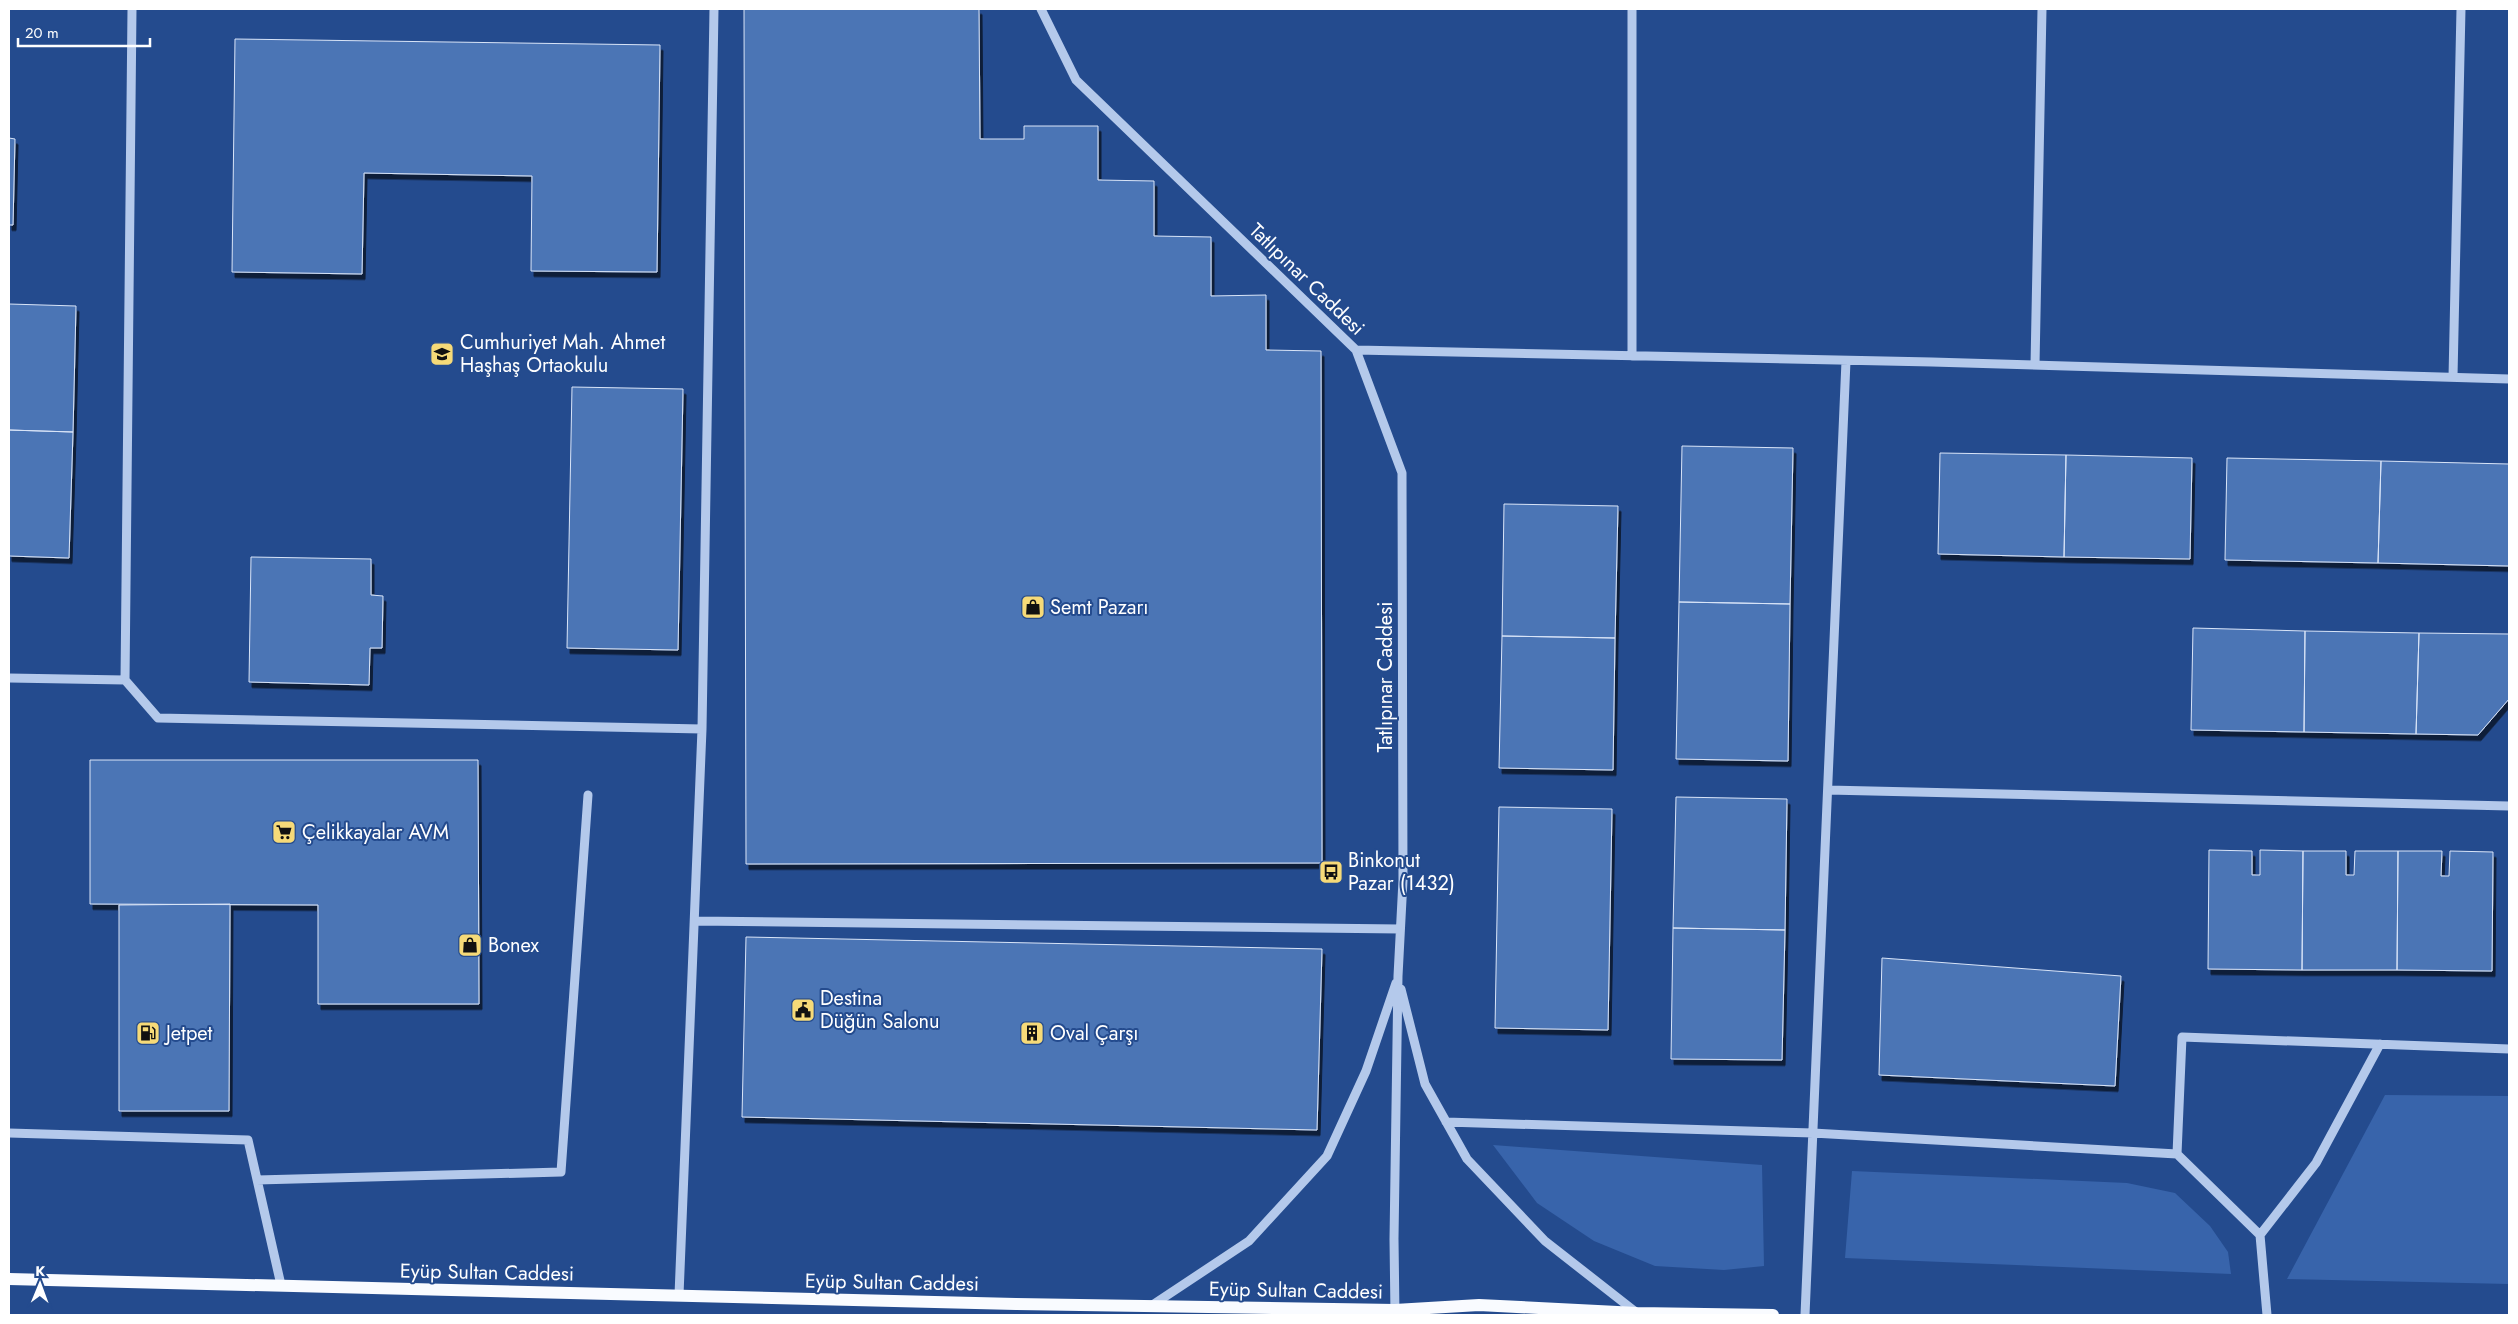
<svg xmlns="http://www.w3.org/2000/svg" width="2518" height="1324" font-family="Jost,sans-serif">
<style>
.green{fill:#3864ab}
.building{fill:#4c74b5;stroke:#d9e5f8;filter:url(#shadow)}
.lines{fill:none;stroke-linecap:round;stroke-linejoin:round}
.minor{stroke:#b4c9eb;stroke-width:9}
.major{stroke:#f9fbff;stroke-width:12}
.labels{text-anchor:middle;stroke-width:4;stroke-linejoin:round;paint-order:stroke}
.street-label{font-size:20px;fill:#fff;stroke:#244b8e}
.poi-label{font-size:20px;fill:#fff;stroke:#244b8e;text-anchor:start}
</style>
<defs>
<filter id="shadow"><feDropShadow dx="3" dy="5.5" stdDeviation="0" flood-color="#0009"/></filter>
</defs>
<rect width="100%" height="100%" fill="#244b8e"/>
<path class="green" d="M2385,1095L2509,1096V1284L2287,1279Z
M1493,1145L1762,1165L1764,1266L1724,1270L1655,1266L1594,1241L1537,1203Z
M1852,1171L2127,1183L2175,1193L2210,1226L2228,1252L2231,1274L1845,1258Z"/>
<path class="building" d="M744,9H979L980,139H1024V126H1098V180L1154,181V236L1211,237V296L1266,295V350L1321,351L1322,863L746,864Z
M235,39L660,45L657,272L531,271L532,176L364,173L362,274L232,272Z
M9,138L15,139L13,225H9Z
M9,304L76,306L73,432L9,430Z
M572,387L683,389L678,650L567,648Z
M9,430L73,432L69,558L9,556Z
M1682,446L1793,448L1790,604L1679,602Z
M1940,453L2066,455L2064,557L1938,554Z
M2066,455L2192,458L2190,559L2064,557Z
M2227,458L2381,461L2378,563L2225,560Z
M2381,461L2509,464V566L2378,563Z
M1504,504L1618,506L1615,638L1502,636Z
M251,557L371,559V595L383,596L382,648H370L369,685L249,682Z
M1679,602L1790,604L1788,761L1676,759Z
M2193,628L2305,631L2304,732L2191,730Z
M2305,631L2419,633L2416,734L2304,732Z
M2419,633L2509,634V699L2478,735L2416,734Z
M1502,636L1615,638L1613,770L1499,768Z
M90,760H478L479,1004H318V905L90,904Z
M1676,797L1787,799L1785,930L1673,928Z
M1499,807L1612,809L1608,1030L1495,1028Z
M2209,850L2252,851V875H2260V850L2303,851L2302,970L2208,969Z
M2303,851H2346V875H2354L2355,851H2398L2397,970H2302Z
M2398,851H2442L2441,876H2449L2450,851L2493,852L2492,971L2397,970Z
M230,904L229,1111H119V905Z
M1673,928L1785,930L1782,1060L1671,1059Z
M746,937L1322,949L1317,1130L742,1117Z
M1882,958L2121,976L2115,1086L1879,1075Z"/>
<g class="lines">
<path class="minor" d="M1041,9L1076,80L1356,350L1402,473L1403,880L1398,976L1394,1239L1395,1315
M1632,9V356
M1356,350L1932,362L2509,379
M2035,365L2042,9
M2453,377L2461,9
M9,678L125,680L132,9
M125,680L158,718L702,729
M1828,790L2509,806
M695,921L1400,929
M1401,989L1425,1084L1467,1159L1545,1241L1637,1313
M1446,1122L1813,1133L2177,1154L2182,1037L2509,1049
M9,1133L248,1140L281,1285
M2177,1154L2260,1235L2267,1315
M257,1180L561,1172L588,795
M2260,1235L2316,1163L2380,1044
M679,1295L702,729L714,9
M1151,1306L1249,1241L1327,1156L1366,1071L1396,983
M1805,1315L1846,361"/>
<path class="major" d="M9,1279L1016,1304L1395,1310L1479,1305L1637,1313L1773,1315"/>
</g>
<defs>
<g id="school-square" transform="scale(1.25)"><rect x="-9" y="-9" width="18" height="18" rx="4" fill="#f6da78" stroke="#244b8e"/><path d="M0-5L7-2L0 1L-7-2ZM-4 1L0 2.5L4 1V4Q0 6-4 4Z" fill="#111"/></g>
<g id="shop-square" transform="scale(1.25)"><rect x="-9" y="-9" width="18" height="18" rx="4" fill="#f6da78" stroke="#244b8e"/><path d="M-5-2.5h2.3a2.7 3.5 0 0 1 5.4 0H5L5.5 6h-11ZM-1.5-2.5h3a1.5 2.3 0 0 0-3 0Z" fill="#111"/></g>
<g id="supermarket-square" transform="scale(1.25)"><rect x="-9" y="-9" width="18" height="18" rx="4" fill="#f6da78" stroke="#244b8e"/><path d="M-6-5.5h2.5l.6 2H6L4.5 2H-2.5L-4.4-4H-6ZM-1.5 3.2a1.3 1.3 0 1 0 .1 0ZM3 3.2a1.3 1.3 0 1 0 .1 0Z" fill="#111"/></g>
<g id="bus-square" transform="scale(1.25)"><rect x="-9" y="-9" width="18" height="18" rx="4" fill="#f6da78" stroke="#244b8e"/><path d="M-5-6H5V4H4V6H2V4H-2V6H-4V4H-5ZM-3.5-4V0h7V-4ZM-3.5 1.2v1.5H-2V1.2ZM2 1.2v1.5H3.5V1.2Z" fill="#111"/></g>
<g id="civic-square" transform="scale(1.25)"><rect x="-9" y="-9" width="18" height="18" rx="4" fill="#f6da78" stroke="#244b8e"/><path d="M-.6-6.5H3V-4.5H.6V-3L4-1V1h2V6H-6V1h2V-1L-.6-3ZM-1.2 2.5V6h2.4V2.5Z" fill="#111"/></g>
<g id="fuel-square" transform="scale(1.25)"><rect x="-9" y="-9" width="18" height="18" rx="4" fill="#f6da78" stroke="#244b8e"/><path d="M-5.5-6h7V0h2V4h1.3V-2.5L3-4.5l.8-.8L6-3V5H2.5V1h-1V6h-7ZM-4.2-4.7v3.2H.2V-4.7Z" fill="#111"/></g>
<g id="building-square" transform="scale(1.25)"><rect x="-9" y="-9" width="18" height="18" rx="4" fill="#f6da78" stroke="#244b8e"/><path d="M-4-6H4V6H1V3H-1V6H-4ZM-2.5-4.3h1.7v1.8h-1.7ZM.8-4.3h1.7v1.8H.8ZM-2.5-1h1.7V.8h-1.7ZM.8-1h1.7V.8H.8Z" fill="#111"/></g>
</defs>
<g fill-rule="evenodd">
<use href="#school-square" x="442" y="354"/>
<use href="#shop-square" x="1033" y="607"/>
<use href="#supermarket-square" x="284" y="832"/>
<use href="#bus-square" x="1331" y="872"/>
<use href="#shop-square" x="470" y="945"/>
<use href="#civic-square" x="803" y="1010"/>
<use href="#fuel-square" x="148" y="1033"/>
<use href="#building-square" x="1032" y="1033"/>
</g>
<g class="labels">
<g class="street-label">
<text transform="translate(1307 279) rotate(44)" y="7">Tatlıpınar Caddesi</text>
<text transform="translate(1385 677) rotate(-90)" y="7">Tatlıpınar Caddesi</text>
<text transform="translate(487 1272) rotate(1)" y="7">Eyüp Sultan Caddesi</text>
<text transform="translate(892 1282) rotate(1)" y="7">Eyüp Sultan Caddesi</text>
<text transform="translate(1296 1290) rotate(1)" y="7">Eyüp Sultan Caddesi</text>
</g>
<g class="poi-label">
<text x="460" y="349">Cumhuriyet Mah. Ahmet<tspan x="460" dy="23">Haşhaş Ortaokulu</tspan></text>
<text x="1050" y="614">Semt Pazarı</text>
<text x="302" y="839">Çelikkayalar AVM</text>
<text x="1348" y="867">Binkonut<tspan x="1348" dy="23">Pazar (1432)</tspan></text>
<text x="488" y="952">Bonex</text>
<text x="820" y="1005">Destina<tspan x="820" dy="23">Düğün Salonu</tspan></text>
<text x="166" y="1040">Jetpet</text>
<text x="1050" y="1040">Oval Çarşı</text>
</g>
</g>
<rect width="2518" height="1324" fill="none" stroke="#ffffff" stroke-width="20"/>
<g transform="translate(40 1284) rotate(1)" stroke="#244b8e" stroke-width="4" paint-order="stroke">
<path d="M0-4L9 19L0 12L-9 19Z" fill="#ffffff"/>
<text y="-8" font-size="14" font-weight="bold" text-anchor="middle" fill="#ffffff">K</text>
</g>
<path d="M18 38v8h132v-8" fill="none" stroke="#ffffff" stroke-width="2.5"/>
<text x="25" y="38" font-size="15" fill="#ffffff" stroke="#244b8e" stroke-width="4" paint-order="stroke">20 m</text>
</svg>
